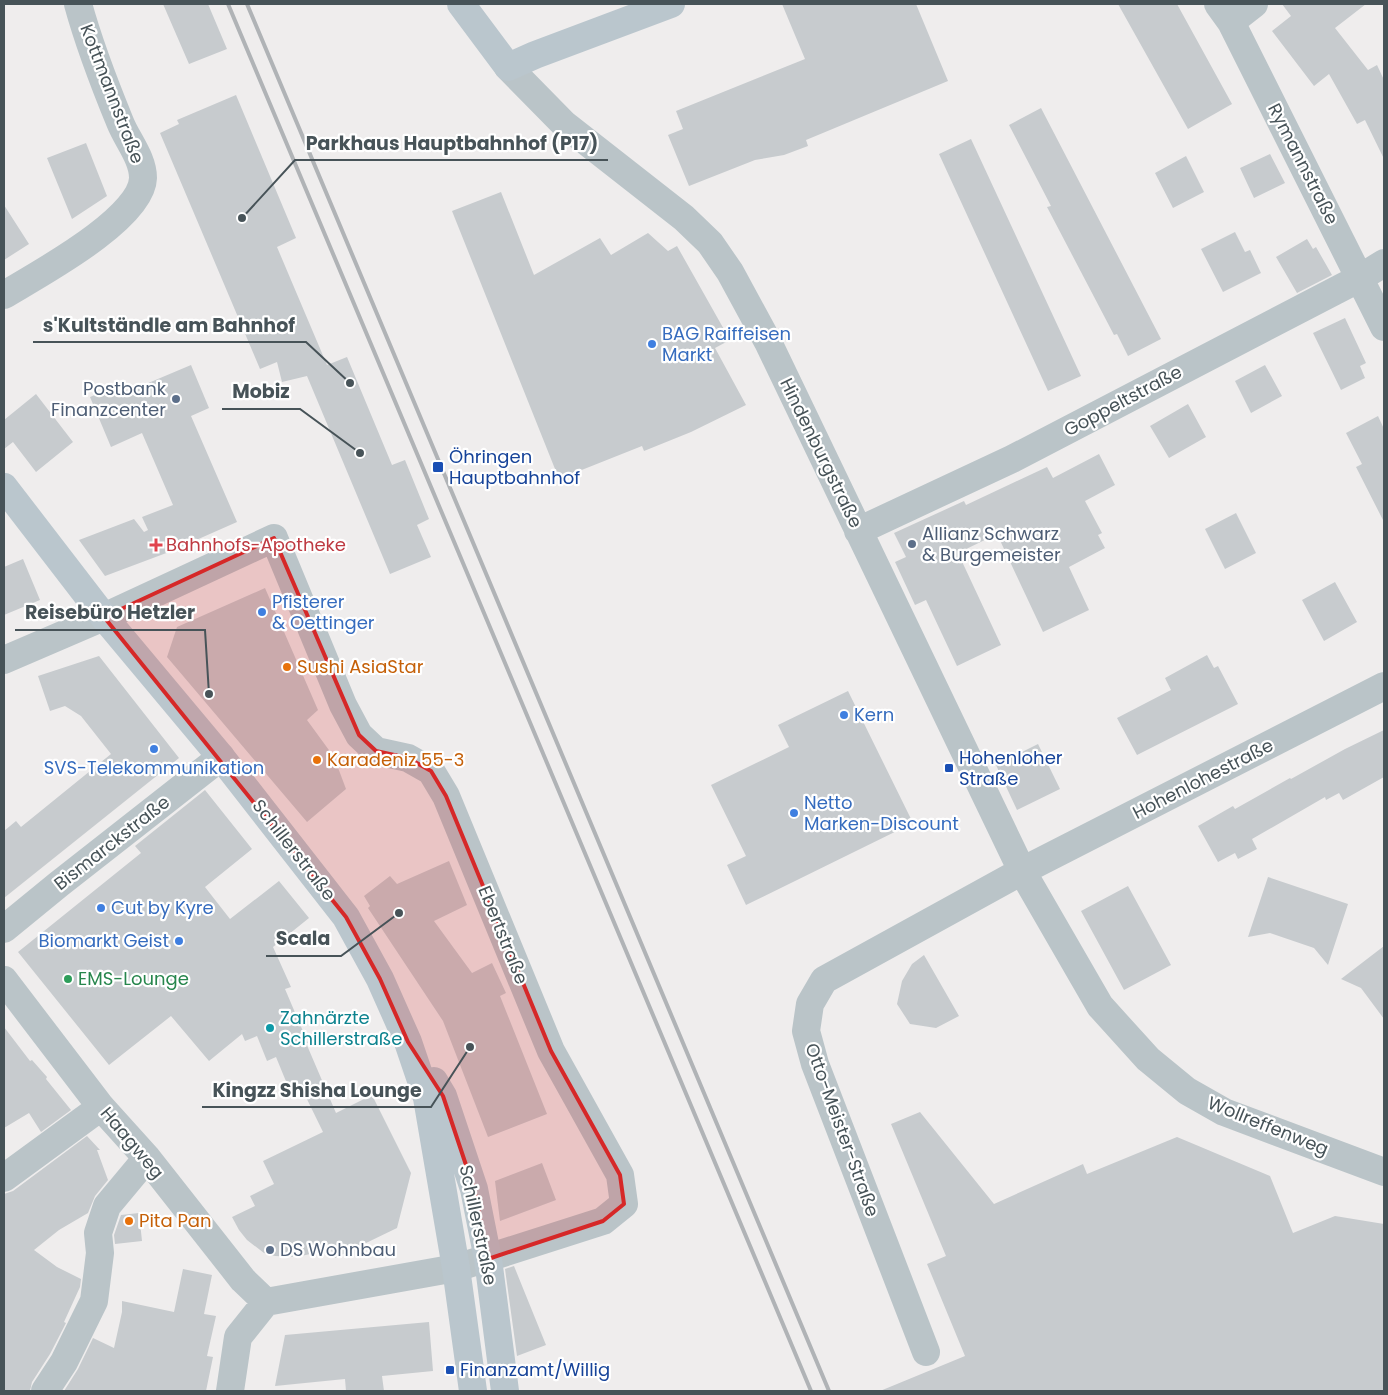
<svg xmlns="http://www.w3.org/2000/svg" width="1388" height="1395" font-family="Poppins,sans-serif">
<style>
.building{fill:#c7cbce}
.lines{fill:none;stroke-linecap:round;stroke-linejoin:round}
.street{stroke:#bac4c8;stroke-width:28}
.secondary{stroke:#bac6cd;stroke-width:28}
.rail{stroke:#b0b3b6;stroke-width:4}
.marked{fill:#d62828;fill-opacity:0.2;stroke:#d62828;stroke-width:4;stroke-linejoin:round}
.shop-dot{fill:#3f7fe0;stroke:#fff;stroke-width:2}
.service-dot{fill:#5c6f8a;stroke:#fff;stroke-width:2}
.transit-dot{fill:#1a4fb4;stroke:#fff;stroke-width:2}
.health-dot{fill:#e0444e;stroke:#fff;stroke-width:2}
.food-dot{fill:#e8710a;stroke:#fff;stroke-width:2}
.leisure-dot{fill:#2e9e5b;stroke:#fff;stroke-width:2}
.culture-dot{fill:#0f9aa8;stroke:#fff;stroke-width:2}
.labels{text-anchor:middle;stroke-width:4.5;stroke-linejoin:round;paint-order:stroke}
.street-label{font-size:18px;fill:#475358;stroke:#fff}
.shop-label{font-size:18px;fill:#366cbe;stroke:#fff;text-anchor:start}
.service-label{font-size:18px;fill:#4e5e75;stroke:#fff;text-anchor:start}
.transit-label{font-size:18px;fill:#164399;stroke:#fff;text-anchor:start}
.health-label{font-size:18px;fill:#be3a42;stroke:#fff;text-anchor:start}
.food-label{font-size:18px;fill:#c56008;stroke:#fff;text-anchor:start}
.leisure-label{font-size:18px;fill:#27864d;stroke:#fff;text-anchor:start}
.culture-label{font-size:18px;fill:#0d838f;stroke:#fff;text-anchor:start}
.leader{fill:none;stroke:#475358;stroke-width:2}
.callout-dot{fill:#475358;stroke:#fff;stroke-width:2}
.callout-label{font-size:19px;text-anchor:middle;font-weight:bold;fill:#475358;stroke:#fff;stroke-width:4.5;stroke-linejoin:round;paint-order:stroke}
</style>
<rect width="100%" height="100%" fill="#efeded"/>
<path class="building" d="M163,4H208L227,49L189,64Z
M782,4H916L948,81L806,140L808,146L784,155L755,160L689,186L668,135L683,129L676,111L805,59Z
M1118,4H1177L1232,104L1188,129Z
M1282,4H1366L1335,28L1368,70L1377,65L1384,80V159L1365,120L1357,124L1329,74L1314,86L1272,31L1291,16Z
M236,95L296,238L277,247L327,365L347,357L392,465L405,460L429,519L417,525L431,557L390,574L307,376L282,382L277,362L260,369L160,133L179,124L177,120Z
M1041,108L1161,339L1128,356L1117,334L1114,335L1047,207L1051,206L1009,125Z
M971,139L1081,376L1048,391L939,154Z
M86,143L107,196L72,219L47,158Z
M1270,154L1285,183L1254,198L1240,168Z
M1186,156L1204,192L1173,208L1155,173Z
M501,192L534,275L600,238L611,255L648,233L668,251L677,246L730,340L715,348L746,405L691,432L644,451L642,446L559,479L452,211Z
M4,205L29,244L4,260Z
M1235,232L1245,252L1250,250L1261,273L1223,292L1201,249Z
M1307,239L1313,249L1316,247L1332,275L1297,293L1276,257Z
M1345,318L1366,363L1360,366L1365,378L1341,390L1313,333Z
M191,365L209,408L191,416L237,522L169,552L105,576L79,540L134,519L144,532L148,530L142,517L173,505L142,433L111,447L90,397L123,383L127,392Z
M1265,365L1282,396L1251,413L1235,381Z
M36,394L73,442L36,472L13,442L4,449V420Z
M1188,404L1206,437L1169,458L1150,426Z
M1378,416L1384,429V522L1356,467L1362,464L1346,433Z
M1099,454L1115,485L1085,501L1102,533L1098,535L1105,548L1069,567L1089,610L1043,632L997,534L958,553L1001,645L957,666L926,600L915,605L895,562L906,557L894,533L964,501L966,505L1047,467L1053,478Z
M1236,513L1256,553L1225,569L1205,529Z
M23,559L40,600L4,615V567Z
M1335,582L1357,622L1324,641L1302,600Z
M265,588L318,710L307,720L334,757L346,789L307,822L167,657L177,627Z
M1207,655L1214,668L1218,666L1238,704L1137,755L1117,718L1171,690L1165,678Z
M99,656L179,758L4,898V831L16,821L21,827L111,754L81,716L65,706L50,711L38,676Z
M848,691L913,823L746,905L727,865L746,856L711,785L789,747L778,725Z
M1384,730V777L1343,800L1339,793L1326,800L1325,797L1252,839L1257,849L1238,859L1235,853L1218,862L1198,826L1233,806L1235,809L1290,778L1291,779L1345,749Z
M1038,744L1060,789L1017,810L996,765Z
M205,790L252,849L205,887L230,919L279,881L309,918L273,947L291,987L285,989L308,1043H306L336,1113L372,1095L411,1173L397,1228L335,1258L327,1242L310,1254L297,1257L275,1256L264,1253L247,1240L239,1230L232,1217L255,1206L250,1196L274,1184L263,1161L323,1132L303,1091L292,1096L276,1057L267,1061L257,1036L245,1041L242,1034L209,1061L171,1016L109,1065L18,952L141,853L135,846Z
M449,861L467,905L434,921L472,973L492,963L506,993L500,996L547,1114L488,1137L443,1021L368,908L370,906L364,896L390,876L397,884Z
M1268,877L1348,904L1328,965L1314,948L1270,933L1248,937Z
M1128,886L1171,965L1124,990L1081,911Z
M1384,946V1019L1361,988L1341,979Z
M924,955L959,1016L936,1028L910,1024L897,1004L902,981L912,964Z
M4,1027L30,1061L32,1060L47,1077L46,1079L71,1110L41,1132L29,1113L4,1128Z
M920,1112L994,1204L1083,1164L1087,1174L1177,1137L1270,1176L1293,1233L1335,1216L1384,1224V1391H880L965,1356L927,1264L946,1256L891,1124Z
M87,1136L100,1150H97L108,1180L95,1196L88,1213L59,1230L34,1250L57,1267L81,1279L80,1287L64,1322L66,1323L50,1354L32,1382L30,1391H4V1194L13,1191Z
M542,1163L556,1200L500,1221L495,1181Z
M139,1213L142,1241L115,1244L114,1235L121,1215Z
M514,1266L546,1345L517,1356L505,1269Z
M183,1269L212,1275L204,1314L216,1316L207,1356L213,1357L206,1391H64L78,1369L93,1338L114,1348L122,1312V1301L174,1312Z
M429,1322L433,1371L382,1376L384,1391H346L345,1379L275,1386L285,1335Z"/>
<g class="lines">
<path class="street" d="M1218,4L1231,22L1384,327
M1231,22L1254,4
M508,67L564,124L684,218L710,243L730,272L768,342L1022,871L1100,1006L1148,1059L1187,1091L1224,1112L1384,1172
M4,295C37,275 142,219 143,178C143,158 127,140 120,122C104,83 89,44 78,4
M858,531L1012,459L1360,278L1384,263
M4,660L104,617L274,538L343,705L359,735L376,751L408,758L431,771L446,796L551,1051L620,1175L624,1204L603,1221L456,1268L266,1302L238,1337L230,1391
M4,929L59,884L221,757
M4,980L101,1107L147,1158L243,1280L266,1302
M4,1178L101,1107
M926,1352L815,1064L806,1031L810,1004L824,980L1022,871L1384,686
M45,1391L64,1362L94,1301L100,1253L98,1233L107,1206L147,1158"/>
<path class="secondary" d="M461,4L508,67L535,55L671,4
M4,487L104,617L221,757L346,917L380,979L408,1042L427,1098L456,1268L473,1391
M434,1081L443,1096L474,1189L488,1259L505,1391"/>
<path class="rail" d="M228,4L811,1391
M247,4L829,1391"/>
</g>
<path class="marked" d="M274,538L359,735L376,751L408,758L431,771L446,796L551,1051L620,1175L624,1204L603,1221L488,1259L474,1189L443,1096L408,1042L380,979L346,917L104,617Z"/>
<g class="shop-dot">
<circle cx="652" cy="344" r="5"/>
<circle cx="262" cy="612" r="5"/>
<circle cx="844" cy="715" r="5"/>
<circle cx="154" cy="749" r="5"/>
<circle cx="794" cy="813" r="5"/>
<circle cx="101" cy="908" r="5"/>
<circle cx="179" cy="941" r="5"/>
</g>
<g class="service-dot">
<circle cx="176" cy="399" r="5"/>
<circle cx="912" cy="544" r="5"/>
<circle cx="270" cy="1250" r="5"/>
</g>
<g class="transit-dot">
<rect x="432" y="461" width="12" height="12" rx="2.5"/>
<rect x="944" y="763" width="10" height="10" rx="2.5"/>
<rect x="445" y="1365" width="10" height="10" rx="2.5"/>
</g>
<path class="health-dot" d="M153.5 537.5h5v5h5v5h-5v5h-5v-5h-5v-5h5z"/>
<g class="food-dot">
<circle cx="287" cy="667" r="5"/>
<circle cx="317" cy="760" r="5"/>
<circle cx="129" cy="1221" r="5"/>
</g>
<circle class="leisure-dot" cx="68" cy="979" r="5"/>
<circle class="culture-dot" cx="270" cy="1028" r="5"/>
<g class="labels">
<g class="street-label">
<text transform="translate(112 94) rotate(69)" y="6">Kottmannstraße</text>
<text transform="translate(1303 164) rotate(63)" y="6">Rymannstraße</text>
<text transform="translate(1123 401) rotate(-28)" y="6">Goppeltstraße</text>
<text transform="translate(821 453) rotate(64)" y="6">Hindenburgstraße</text>
<text transform="translate(1203 779) rotate(-27)" y="6">Hohenlohestraße</text>
<text transform="translate(112 843) rotate(-38)" y="6">Bismarckstraße</text>
<text transform="translate(294 850) rotate(52)" y="6">Schillerstraße</text>
<text transform="translate(503 935) rotate(68)" y="6">Ebertstraße</text>
<text transform="translate(1268 1126) rotate(22)" y="6">Wollreffenweg</text>
<text transform="translate(842 1130) rotate(70)" y="6">Otto-Meister-Straße</text>
<text transform="translate(132 1143) rotate(50)" y="6">Haagweg</text>
<text transform="translate(478 1225) rotate(78)" y="6">Schillerstraße</text>
</g>
<g class="shop-label">
<text x="662" y="340">BAG Raiffeisen<tspan x="662" dy="21">Markt</tspan></text>
<text x="272" y="608">Pfisterer<tspan x="272" dy="21">&amp; Oettinger</tspan></text>
<text x="854" y="721">Kern</text>
<text x="154" y="774" text-anchor="middle">SVS-Telekommunikation</text>
<text x="804" y="809">Netto<tspan x="804" dy="21">Marken-Discount</tspan></text>
<text x="111" y="914">Cut by Kyre</text>
<text x="169" y="947" text-anchor="end">Biomarkt Geist</text>
</g>
<g class="service-label">
<text x="166" y="395" text-anchor="end">Postbank<tspan x="166" dy="21">Finanzcenter</tspan></text>
<text x="922" y="540">Allianz Schwarz<tspan x="922" dy="21">&amp; Burgemeister</tspan></text>
<text x="280" y="1256">DS Wohnbau</text>
</g>
<g class="transit-label">
<text x="449" y="463">Öhringen<tspan x="449" dy="21">Hauptbahnhof</tspan></text>
<text x="959" y="764">Hohenloher<tspan x="959" dy="21">Straße</tspan></text>
<text x="460" y="1376">Finanzamt/Willig</text>
</g>
<g class="health-label">
<text x="166" y="551">Bahnhofs-Apotheke</text>
</g>
<g class="food-label">
<text x="297" y="673">Sushi AsiaStar</text>
<text x="327" y="766">Karadeniz 55-3</text>
<text x="139" y="1227">Pita Pan</text>
</g>
<g class="leisure-label">
<text x="78" y="985">EMS-Lounge</text>
</g>
<g class="culture-label">
<text x="280" y="1024">Zahnärzte<tspan x="280" dy="21">Schillerstraße</tspan></text>
</g>
</g>
<path class="leader" d="M242 218L295 160H608M350 383L306 342H33M360 453L300 409H222M209 694L205 630H15M399 913L341 956H266M470 1047L431 1107H202"/>
<g class="callout-dot">
<circle cx="242" cy="218" r="5"/>
<circle cx="350" cy="383" r="5"/>
<circle cx="360" cy="453" r="5"/>
<circle cx="209" cy="694" r="5"/>
<circle cx="399" cy="913" r="5"/>
<circle cx="470" cy="1047" r="5"/>
</g>
<g class="callout-label">
<text x="452" y="150">Parkhaus Hauptbahnhof (P17)</text>
<text x="169" y="332">s'Kultständle am Bahnhof</text>
<text x="261" y="398">Mobiz</text>
<text x="110" y="619">Reisebüro Hetzler</text>
<text x="303" y="945">Scala</text>
<text x="317" y="1097">Kingzz Shisha Lounge</text>
</g>
<rect width="1388" height="1395" fill="none" stroke="#475358" stroke-width="10"/>
</svg>
